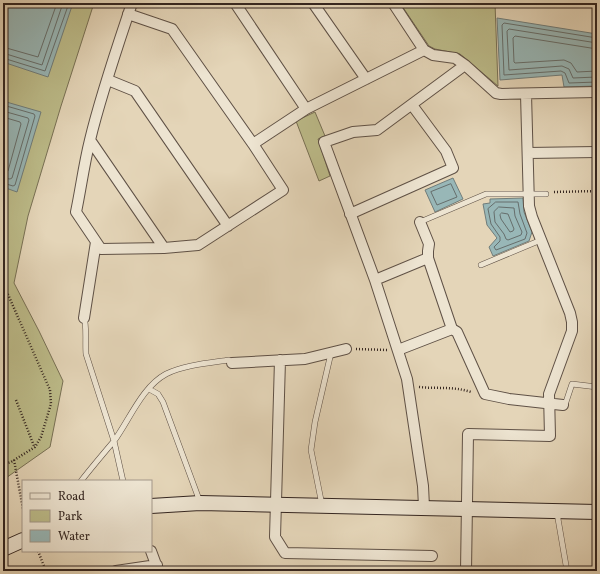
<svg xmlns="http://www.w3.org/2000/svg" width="600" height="574" font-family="Vollkorn,serif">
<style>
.green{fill:#bcbb89;stroke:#787054}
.water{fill:#98b7b7;stroke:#707d7b}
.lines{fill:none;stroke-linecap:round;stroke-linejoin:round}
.shore{stroke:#666e6c;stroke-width:1}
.lane-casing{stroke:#5f5146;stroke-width:6}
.street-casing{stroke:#5f5146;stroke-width:12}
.secondary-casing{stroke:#332520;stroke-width:16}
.path{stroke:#332520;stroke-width:2.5;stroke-dasharray:1 2;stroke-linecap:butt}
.lane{stroke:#ede4d1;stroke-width:5}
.street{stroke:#ede4d1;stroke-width:10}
.secondary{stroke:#ede4d1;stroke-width:14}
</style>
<rect width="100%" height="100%" fill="#e4d5b8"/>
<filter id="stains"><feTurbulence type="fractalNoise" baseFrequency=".005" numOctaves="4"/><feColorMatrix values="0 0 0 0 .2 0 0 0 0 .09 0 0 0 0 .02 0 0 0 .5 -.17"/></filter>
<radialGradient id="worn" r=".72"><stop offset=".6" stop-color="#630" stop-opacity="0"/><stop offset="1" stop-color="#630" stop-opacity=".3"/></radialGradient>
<path class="green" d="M3,3H94L61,106L28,216L14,283L39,331L63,381L50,447L3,480Z
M400,3H495L498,86L460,54L435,49L429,46Z
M315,112L325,136L318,139L330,176L319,181L296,121Z"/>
<path class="water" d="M3,3H73L48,77L3,62Z
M497,18L597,34V86L564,87L562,75L500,80Z
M3,101L41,112L17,192L3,187Z
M453,178L463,199L435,212L425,190Z
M523,198L524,212L532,232L529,241L493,256L489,247L497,238L487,225L483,204L490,203V199Z"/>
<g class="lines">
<path class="shore" d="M597,38L504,23L502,25L504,75L561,71L565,73L569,83L597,82
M597,43L509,29L507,31L509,70L562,66L569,69L573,78L597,77
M3,47L38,57L57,3
M597,49L515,36L513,38L514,62L515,63L564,60L571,63L577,72L597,71
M3,53L42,65L63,3
M3,58L45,71L69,3
M3,105L34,114L35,116L15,185L13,186L3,183
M3,111L28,118L29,120L12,178L10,179L3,178
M3,117L20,122L21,124L8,171L3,172
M451,184L457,197L437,205L431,192Z
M496,202H518L520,214L527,233L525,239L496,250L494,247L500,241V237L491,224L488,209Z
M499,207L514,208L515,216L522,232L521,235L508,240L506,239L504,234L495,222L494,212Z
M502,213L508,214L514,229L513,231L510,232L501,219L500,215Z"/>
<g class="lane-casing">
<path id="lane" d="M420,222L486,194H546
M481,265L541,240
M84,318C87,324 85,345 86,354L114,441L123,481
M149,389L158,394L163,402L200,502
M563,405H565L572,384L597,387
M81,481C92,467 103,454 114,441C130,419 142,387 166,374C184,365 209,363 229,360L232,363
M322,505L311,450L315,422L331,353
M557,513L567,571"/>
</g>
<g class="street-casing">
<path id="street" d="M235,3L306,109
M313,3L366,79
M393,3L424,50L433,55L455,58L465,65L496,93L501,94L597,92
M128,14L172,29L253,144L283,190L198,245L164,248L101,249L76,212C81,188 84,164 90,140C101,94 117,48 132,3
M108,80L135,91L228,226
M90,140L164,248
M253,144L306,109L424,50
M528,153L597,152
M350,214L453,168L446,151L412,105
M420,222L429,244L428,251V258L452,329L457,332L485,394L509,399L563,405
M375,280L428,258
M84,318L96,242
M398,350L452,329
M280,360L275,537L285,553L432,556
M232,363L305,359L346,349
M424,507L423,486L407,379L375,280L324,142L353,132L377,130L465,65
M151,551L158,570
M116,571L157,565
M466,571L468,434L550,436L549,394L572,331V322L570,313L532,217L529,206L526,94"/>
</g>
<g class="secondary-casing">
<path id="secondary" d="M151,506L200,503L597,512
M3,549L23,540"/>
</g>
<path class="path" d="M554,192L597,191
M3,219L5,222L3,236
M3,283L50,390L51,404L41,437L35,447L11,462L4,464L3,463
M356,349L387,350
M419,387C437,389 453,386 471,392
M16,400L34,446
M14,460L23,509
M38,551L46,571"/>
<use href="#lane" class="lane"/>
<use href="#street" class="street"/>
<use href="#secondary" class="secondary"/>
</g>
<rect width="600" height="574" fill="none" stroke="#e4d5b8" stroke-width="16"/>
<rect x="4" y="4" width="592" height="566" fill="none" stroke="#332520" stroke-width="2"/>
<rect x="8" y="8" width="584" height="558" fill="none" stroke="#332520"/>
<rect x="22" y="480" width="130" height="72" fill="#ede4d1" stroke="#a3988a"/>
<rect x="30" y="493" width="20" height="6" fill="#ede4d1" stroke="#a3988a"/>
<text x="58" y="500" font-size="12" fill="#332520">Road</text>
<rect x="30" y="510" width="20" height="12" fill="#bcbb89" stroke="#a3988a"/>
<text x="58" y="520" font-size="12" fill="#332520">Park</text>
<rect x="30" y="530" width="20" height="12" fill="#98b7b7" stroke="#a3988a"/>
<text x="58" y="540" font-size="12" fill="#332520">Water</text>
<rect width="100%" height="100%" filter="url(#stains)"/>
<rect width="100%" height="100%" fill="url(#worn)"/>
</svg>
